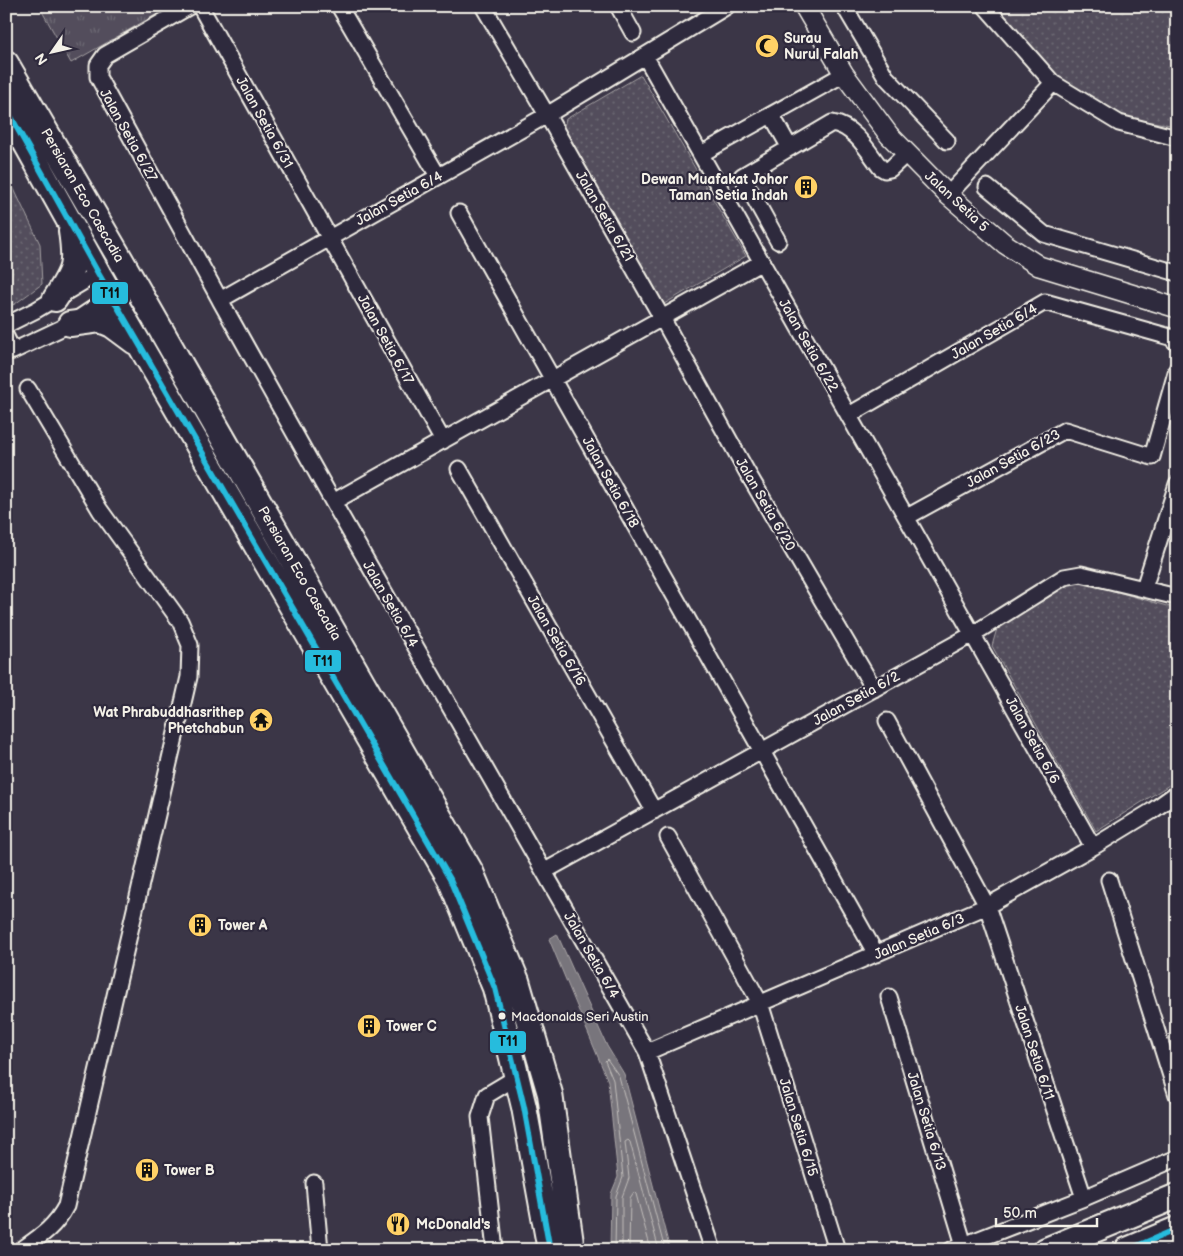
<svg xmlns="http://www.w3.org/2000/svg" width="1183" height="1256" font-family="'Balsamiq Sans',sans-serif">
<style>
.grass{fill:url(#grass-tufts);stroke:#a4a0a2}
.park{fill:url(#park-dots);stroke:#a4a0a2}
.water{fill:#78747b;stroke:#aaa6a7}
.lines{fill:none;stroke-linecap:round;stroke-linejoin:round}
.shore{stroke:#c2bfbc;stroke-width:1}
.minor-casing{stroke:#f4f1e8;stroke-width:19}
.tertiary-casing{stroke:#f4f1e8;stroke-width:22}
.primary-casing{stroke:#f4f1e8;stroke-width:28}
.minor{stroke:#2f2a3d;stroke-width:15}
.tertiary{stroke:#2f2a3d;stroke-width:19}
.primary{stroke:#2f2a3d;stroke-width:24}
.bus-1-casing{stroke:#2f2a3d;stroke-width:10}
.bus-1{stroke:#26bcdd;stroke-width:6}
.bus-dot{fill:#f4f1e8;stroke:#2f2a3d;stroke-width:2}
.labels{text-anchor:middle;stroke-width:4.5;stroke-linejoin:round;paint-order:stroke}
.bus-label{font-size:13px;fill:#f4f1e8;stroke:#2f2a3d;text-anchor:start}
.poi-label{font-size:14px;font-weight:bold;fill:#f4f1e8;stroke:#2f2a3d;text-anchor:start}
.street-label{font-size:14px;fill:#f4f1e8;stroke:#2f2a3d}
.line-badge{stroke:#2f2a3d;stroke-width:2}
.pale-badge-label{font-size:14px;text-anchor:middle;font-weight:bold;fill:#111}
</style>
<defs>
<pattern id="grass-tufts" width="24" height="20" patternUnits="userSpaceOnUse" patternTransform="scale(1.25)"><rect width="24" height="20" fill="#534e5c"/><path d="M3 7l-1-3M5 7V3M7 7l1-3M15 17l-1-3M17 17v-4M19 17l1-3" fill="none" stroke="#6c6873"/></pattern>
<pattern id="park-dots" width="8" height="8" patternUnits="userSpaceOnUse" patternTransform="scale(1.25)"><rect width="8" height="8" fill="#534e5c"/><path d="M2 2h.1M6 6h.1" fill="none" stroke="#6c6873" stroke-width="1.8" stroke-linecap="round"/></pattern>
</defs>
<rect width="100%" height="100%" fill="#3b3647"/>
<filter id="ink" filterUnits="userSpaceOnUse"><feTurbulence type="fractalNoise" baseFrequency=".02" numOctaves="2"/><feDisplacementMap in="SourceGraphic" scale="10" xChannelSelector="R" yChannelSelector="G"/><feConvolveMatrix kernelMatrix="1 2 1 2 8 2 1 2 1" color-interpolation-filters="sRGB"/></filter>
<g filter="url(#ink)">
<path class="grass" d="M39,6H171L71,63Z"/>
<path class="park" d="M997,6H1177V126L1122,117L1057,78Z
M641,75L746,256L664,304L563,130L566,119Z
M6,172L40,244L42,284L15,304L6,307Z
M1076,580L1177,609V780L1096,831L992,646L998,625Z"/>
<path class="water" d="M557,934L607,1046L624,1074L670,1250H610L611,1194L618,1177L608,1081L549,939Z"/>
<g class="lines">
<path class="shore" d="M615,1250L616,1196L623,1177L613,1080L605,1061L607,1059L619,1076L665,1250
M622,1250V1197L629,1178L625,1142L628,1140L630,1142L659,1250
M629,1250L630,1198L634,1192L636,1194L651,1250"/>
<g class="minor-casing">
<path id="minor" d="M190,6L105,55L98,65V77L220,300
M200,6L443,441
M339,6L438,176
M483,6L547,115L662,318L747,472L874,689
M618,6L633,33
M844,6L886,77L947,141
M985,6L1053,83L1119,123L1177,138
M645,56L1093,847
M772,116L790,148
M701,154L844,74
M987,187L1044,234L1177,273
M948,195L1053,83
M459,213C600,459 735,708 876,954
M778,241L742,176L832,123C854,126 868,151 880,167L885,170L890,169L907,153
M6,325L36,310L98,273
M6,337L13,351
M6,352L13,351L70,324L112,296
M849,415L1045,302L1170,337L1177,343
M459,469L654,811
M333,502L762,262
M907,517L1065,430L1152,457L1177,369
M1144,588L1177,484
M887,721L987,906L1084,1198
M668,837L760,1003L837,1250
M545,871L973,634L1064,577L1081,574L1177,597
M1109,880L1177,1095
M889,997L964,1245
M647,1052L987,906L1093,847L1152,811L1177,793
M314,1183L320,1250
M21,1250C41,1236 55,1227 66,1206L189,677L190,645L180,621L100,510L28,389
M495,1250L480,1117L487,1095L517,1077
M713,1250L647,1052L333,502L220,300L547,115L727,6
M951,1250L1084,1198L1177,1158"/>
</g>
<g class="tertiary-casing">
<path id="tertiary" d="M804,6L844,74L889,135L948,195L1005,244L1039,266L1177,308"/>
</g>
<g class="primary-casing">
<path id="primary" d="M6,63L121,260L471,872L517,981L550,1094L572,1250
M6,108L98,273L450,879L495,988L524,1107L550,1250
M55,299C74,270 76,265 71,231
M70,324L100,320L112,325L135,342
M1046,1250L1177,1196
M1127,1250L1177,1229"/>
</g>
<use href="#minor" class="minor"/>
<use href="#tertiary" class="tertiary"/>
<use href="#primary" class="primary"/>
<g class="bus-1-casing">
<path id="bus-1" d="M6,108L98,273L450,879L495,988L524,1107L550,1250
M1128,1250L1177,1229"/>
</g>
<use href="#bus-1" class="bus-1"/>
</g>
</g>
<defs>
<g id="mosque-disc" transform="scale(1.25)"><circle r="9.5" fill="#ffd166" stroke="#2f2a3d"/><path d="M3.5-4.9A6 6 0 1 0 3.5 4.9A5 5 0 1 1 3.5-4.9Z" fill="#111"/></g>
<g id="building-disc" transform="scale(1.25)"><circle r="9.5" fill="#ffd166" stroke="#2f2a3d"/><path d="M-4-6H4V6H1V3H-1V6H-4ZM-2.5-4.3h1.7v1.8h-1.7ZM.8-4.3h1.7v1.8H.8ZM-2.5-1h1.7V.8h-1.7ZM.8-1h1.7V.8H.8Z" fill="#111"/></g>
<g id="temple-disc" transform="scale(1.25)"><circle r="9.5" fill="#ffd166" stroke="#2f2a3d"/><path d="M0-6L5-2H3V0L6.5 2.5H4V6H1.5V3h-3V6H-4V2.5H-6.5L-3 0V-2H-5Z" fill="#111"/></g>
<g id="restaurant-disc" transform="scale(1.25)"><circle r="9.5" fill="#ffd166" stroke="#2f2a3d"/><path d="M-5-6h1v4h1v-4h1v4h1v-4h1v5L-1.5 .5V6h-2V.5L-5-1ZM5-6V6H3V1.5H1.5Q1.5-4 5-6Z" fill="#111"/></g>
</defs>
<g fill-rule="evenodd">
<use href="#mosque-disc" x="767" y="46"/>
<use href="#building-disc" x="806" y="187"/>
<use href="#temple-disc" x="261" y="720"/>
<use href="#building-disc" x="200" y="925"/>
<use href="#building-disc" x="369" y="1026"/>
<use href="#building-disc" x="147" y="1170"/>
<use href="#restaurant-disc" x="398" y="1224"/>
</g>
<circle class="bus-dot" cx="502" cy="1016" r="4.5"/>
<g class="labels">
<g class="bus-label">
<text x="511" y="1021">Macdonalds Seri Austin</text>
</g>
<g class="poi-label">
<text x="784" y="43">Surau<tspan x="784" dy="16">Nurul Falah</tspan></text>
<text x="788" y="184" text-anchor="end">Dewan Muafakat Johor<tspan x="788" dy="16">Taman Setia Indah</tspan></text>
<text x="244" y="717" text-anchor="end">Wat Phrabuddhasrithep<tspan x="244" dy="16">Phetchabun</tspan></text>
<text x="218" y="930">Tower A</text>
<text x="386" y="1031">Tower C</text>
<text x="164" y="1175">Tower B</text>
<text x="416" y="1229">McDonald's</text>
</g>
<g class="street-label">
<text transform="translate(265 122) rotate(61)" y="5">Jalan Setia 6/31</text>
<text transform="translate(129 135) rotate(61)" y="5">Jalan Setia 6/27</text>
<text transform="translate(83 195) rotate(60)" y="5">Persiaran Eco Cascadia</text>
<text transform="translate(399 198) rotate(-29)" y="5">Jalan Setia 6/4</text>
<text transform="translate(957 201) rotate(43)" y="5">Jalan Setia 5</text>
<text transform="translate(605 216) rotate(60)" y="5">Jalan Setia 6/21</text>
<text transform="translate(994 331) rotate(-30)" y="5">Jalan Setia 6/4</text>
<text transform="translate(386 339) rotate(61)" y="5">Jalan Setia 6/17</text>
<text transform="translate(809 345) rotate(60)" y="5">Jalan Setia 6/22</text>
<text transform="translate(1013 458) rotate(-29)" y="5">Jalan Setia 6/23</text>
<text transform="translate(611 482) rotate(61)" y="5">Jalan Setia 6/18</text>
<text transform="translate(766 504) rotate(60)" y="5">Jalan Setia 6/20</text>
<text transform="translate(300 573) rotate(60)" y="5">Persiaran Eco Cascadia</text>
<text transform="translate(391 604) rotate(60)" y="5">Jalan Setia 6/4</text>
<text transform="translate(557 640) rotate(60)" y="5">Jalan Setia 6/16</text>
<text transform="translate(856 698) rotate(-29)" y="5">Jalan Setia 6/2</text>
<text transform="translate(1033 740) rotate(61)" y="5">Jalan Setia 6/6</text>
<text transform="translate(919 936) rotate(-23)" y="5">Jalan Setia 6/3</text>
<text transform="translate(592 955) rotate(60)" y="5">Jalan Setia 6/4</text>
<text transform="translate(1035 1052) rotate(72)" y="5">Jalan Setia 6/11</text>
<text transform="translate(927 1121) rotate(73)" y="5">Jalan Setia 6/13</text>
<text transform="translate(799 1127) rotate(73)" y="5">Jalan Setia 6/15</text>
</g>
</g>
<g class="line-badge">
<rect x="91" y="281" width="38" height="24" rx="5" fill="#26bcdd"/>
<rect x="304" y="649" width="38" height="24" rx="5" fill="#26bcdd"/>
<rect x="489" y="1030" width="38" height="24" rx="5" fill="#26bcdd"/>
</g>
<g class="pale-badge-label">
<text x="110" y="298">T11</text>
<text x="323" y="666">T11</text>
<text x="508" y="1046">T11</text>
</g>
<rect width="1183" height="1256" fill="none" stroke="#2f2a3d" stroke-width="25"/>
<rect x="12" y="12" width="1158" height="1231" fill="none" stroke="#f4f1e8" stroke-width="2" filter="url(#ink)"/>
<g transform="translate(52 52) rotate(236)" stroke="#2f2a3d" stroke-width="4" paint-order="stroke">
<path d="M0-4L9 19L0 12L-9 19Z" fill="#f4f1e8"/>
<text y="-8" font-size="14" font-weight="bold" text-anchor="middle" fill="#f4f1e8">N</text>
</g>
<path d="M996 1218v8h101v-8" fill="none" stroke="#f4f1e8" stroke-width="2.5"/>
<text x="1003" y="1218" font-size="15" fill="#f4f1e8" stroke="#2f2a3d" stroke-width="4" paint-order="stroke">50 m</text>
</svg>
